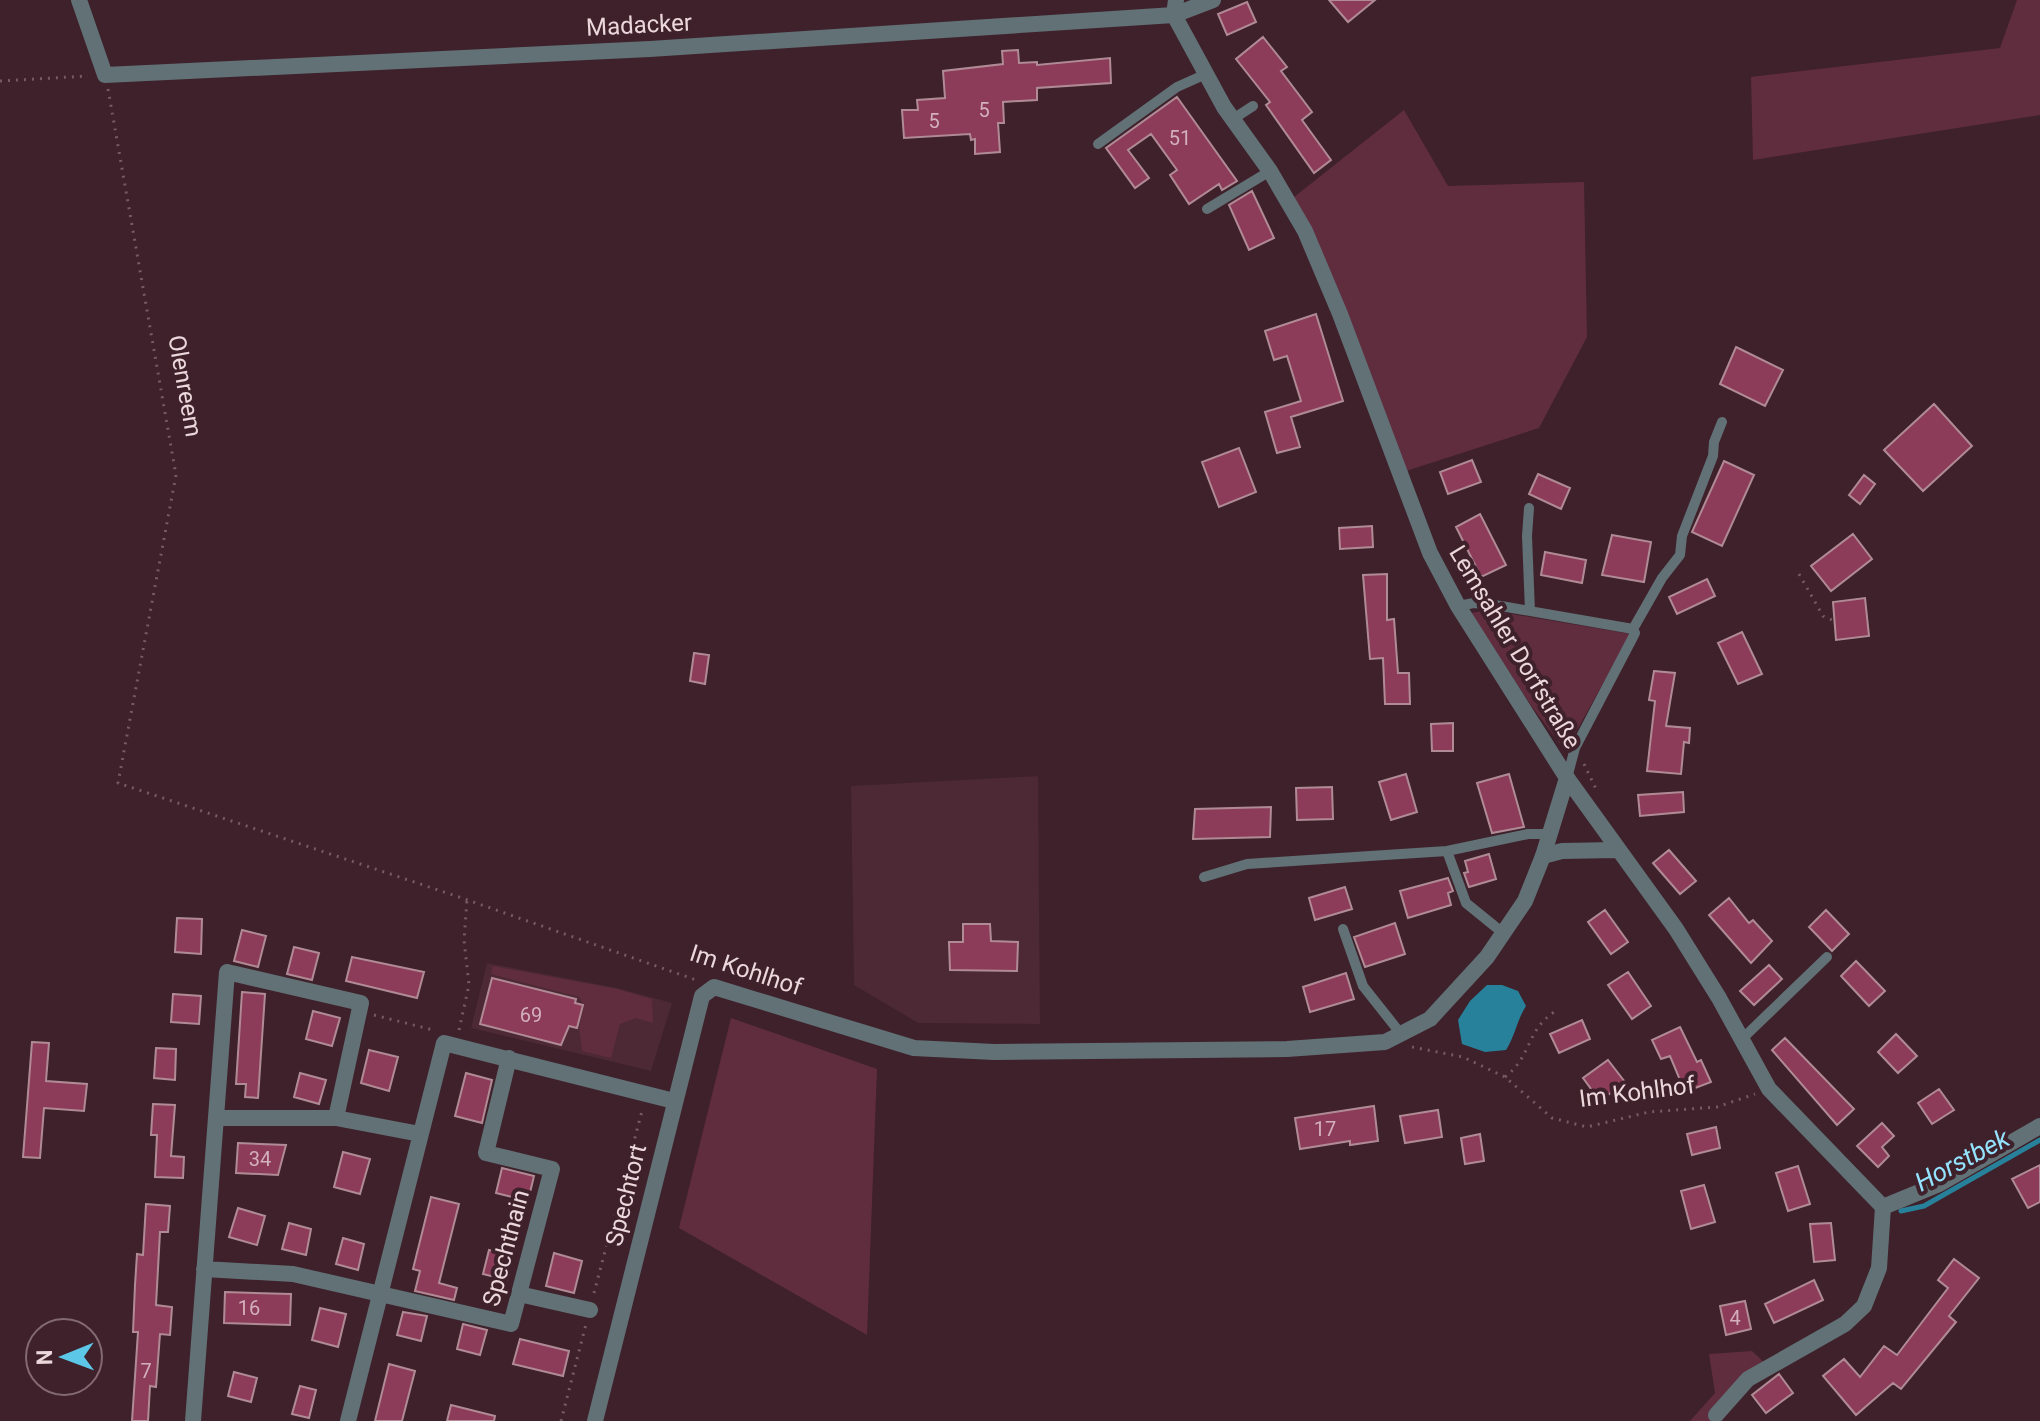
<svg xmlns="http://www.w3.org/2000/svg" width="2040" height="1421" font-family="Roboto,sans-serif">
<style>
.built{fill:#4c2934}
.green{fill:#602d3f}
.water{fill:#28819b}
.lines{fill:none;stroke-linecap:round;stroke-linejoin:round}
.stream{stroke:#28819b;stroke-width:5}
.building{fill:#8c3c59;stroke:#b08b96;stroke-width:2}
.path{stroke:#755b63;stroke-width:3;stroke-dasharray:2 6;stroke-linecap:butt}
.service{stroke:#617176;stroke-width:10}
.minor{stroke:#617176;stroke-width:16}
.tertiary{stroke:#617176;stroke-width:16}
.labels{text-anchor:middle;stroke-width:8;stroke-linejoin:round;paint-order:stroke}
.number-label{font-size:20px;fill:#d3b0bb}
.street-label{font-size:24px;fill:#ebd7dc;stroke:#3e212a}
.water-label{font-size:26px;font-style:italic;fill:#95e4ff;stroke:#3e212a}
</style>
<rect width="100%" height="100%" fill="#3e212a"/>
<path class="built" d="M1038,776L1040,1024L918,1023L854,985L851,786Z
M487,963L617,988L672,1003L651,1071L471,1028Z"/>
<path class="green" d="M2017,0H2040V115L1753,160L1751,77L2000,48Z
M1404,110L1448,186L1584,182L1587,337L1539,428L1400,473L1289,201Z
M1488,610L1631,634L1573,737L1563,748L1530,704L1471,613Z
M493,966L617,989L652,999L653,1023L636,1018L620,1024L611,1058L582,1051L579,1028L584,1006L579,997L491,974Z
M731,1018L877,1069L867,1335L679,1228Z
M1752,1351L1768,1366L1721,1421H1690L1715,1393L1709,1354Z"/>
<path class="water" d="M1487,985H1502L1518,991L1526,1006C1517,1020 1515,1036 1506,1050L1485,1052L1462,1044L1458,1020L1470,1001Z"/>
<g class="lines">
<path class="stream" d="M1901,1211L1924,1206L2040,1140"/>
</g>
<path class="building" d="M1329,0H1375L1348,22Z
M1247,2L1256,22L1227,35L1218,14Z
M1263,37L1287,67L1281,71L1312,112L1302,120L1331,160L1314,173L1266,105L1270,102L1236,59Z
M1018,50L1019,63L1037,62V65L1110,58L1111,83L1037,88V100L1003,102L1004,123H998L1000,152L975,154V139L971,140L970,134L904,138L902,110H918L917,100L945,98L943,71L1003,64L1002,51Z
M1177,97L1237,181L1222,190L1219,184L1189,204L1170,175L1177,170L1151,134L1128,150L1149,178L1135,188L1106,148Z
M1252,191L1274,238L1249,250L1229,205Z
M1316,314L1343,401L1291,417L1300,447L1277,453L1265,412L1301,401L1287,356L1274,360L1265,331Z
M1736,347L1783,370L1765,406L1720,384Z
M1934,404L1972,446L1923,491L1884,450Z
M1239,448L1256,492L1219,507L1202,462Z
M1472,460L1481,482L1448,494L1440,472Z
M1724,461L1754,475L1722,546L1692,532Z
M1538,474L1570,488L1561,509L1529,494Z
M1864,475L1875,484L1860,504L1849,495Z
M1480,514L1506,565L1481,577L1456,527Z
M1372,526L1373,547L1340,549L1339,528Z
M1853,534L1872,559L1831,591L1811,566Z
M1612,535L1651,542L1644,582L1602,575Z
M1545,552L1586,560L1582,583L1541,575Z
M1387,574V620L1394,619L1398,673H1409L1410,704H1385L1383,658L1370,659L1363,575Z
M1707,579L1715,596L1677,614L1669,597Z
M1865,598L1869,636L1836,640L1833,602Z
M1742,632L1762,674L1738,684L1718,643Z
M694,653L709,655L705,684L690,681Z
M1654,671L1675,673L1666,726L1690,728L1689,743L1684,742L1681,774L1647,771L1655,701L1649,700Z
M1453,723V751H1432L1431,724Z
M1406,774L1417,812L1391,820L1379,782Z
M1509,774L1524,827L1492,833L1477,783Z
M1332,787L1333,819L1297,820L1296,788Z
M1683,792L1684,812L1640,816L1638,795Z
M1271,807L1270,837L1193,839L1195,809Z
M1669,850L1696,881L1680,894L1653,863Z
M1489,854L1496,879L1469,887L1464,873L1468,872L1465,861Z
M1448,878L1453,891L1448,893L1451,905L1408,918L1400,891Z
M1345,887L1352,909L1315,920L1309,898Z
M1729,898L1749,923L1753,920L1772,941L1751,963L1709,915Z
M1605,910L1628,942L1611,954L1588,922Z
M1826,910L1849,934L1832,951L1809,927Z
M177,918L202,919L201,954L175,952Z
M1395,923L1405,954L1365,967L1354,937Z
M963,924H990L991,941L1018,942L1017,971L950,970L949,942H963Z
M242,930L266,936L258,967L234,961Z
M294,947L319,953L312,980L287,974Z
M352,957L424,972L417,998L346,981Z
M1856,961L1885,991L1869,1006L1841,976Z
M1769,965L1782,979L1754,1005L1740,991Z
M1628,972L1651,1006L1632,1019L1608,985Z
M1346,973L1354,999L1310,1012L1303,987Z
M492,978L576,999L575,1003L583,1005L577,1028L569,1026L561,1045L480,1024Z
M242,992L265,994L258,1098L245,1097L246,1084H236Z
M173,994L201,996L199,1024L171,1022Z
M313,1011L340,1018L332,1046L306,1039Z
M1582,1020L1590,1039L1559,1053L1550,1034Z
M1680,1027L1697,1062L1701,1060L1711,1082L1685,1092L1670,1056L1661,1059L1652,1040Z
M1896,1034L1917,1056L1898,1073L1878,1052Z
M1785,1038L1854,1109L1837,1125L1772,1050Z
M32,1042L49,1043L46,1081L87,1084L84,1111L44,1108L40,1158L23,1157Z
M156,1048L176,1049L175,1080L154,1078Z
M369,1050L398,1057L389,1091L361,1083Z
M1608,1060L1625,1082L1600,1101L1583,1078Z
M300,1073L326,1080L319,1104L294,1097Z
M466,1073L492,1080L482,1123L455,1116Z
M1939,1089L1954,1110L1932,1124L1918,1103Z
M153,1104L175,1105L171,1156L184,1157L183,1178L155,1177L157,1135H151Z
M1374,1106L1378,1141L1350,1145V1141L1300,1149L1295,1118Z
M1438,1110L1442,1137L1405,1143L1400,1116Z
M1882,1123L1894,1136L1882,1147L1889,1156L1878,1167L1857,1146Z
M1716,1127L1720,1148L1692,1155L1687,1134Z
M1480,1134L1484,1161L1465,1164L1461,1138Z
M238,1143L286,1145L278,1175L236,1173Z
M343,1152L370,1159L360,1194L334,1187Z
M2040,1165V1202L2028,1208L2012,1179Z
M1798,1166L1810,1204L1788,1211L1776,1173Z
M502,1168L534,1176L528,1201L496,1193Z
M1704,1185L1715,1222L1691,1229L1681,1191Z
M431,1197L459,1204L439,1283L457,1288L454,1300L415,1291L420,1271L413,1269Z
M146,1204L170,1206L168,1232H160L156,1305L172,1307L170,1335L160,1334L156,1387L150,1386L148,1421H132L138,1332H133L135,1285L137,1254L143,1255Z
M238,1208L265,1216L257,1245L229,1237Z
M289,1223L311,1229L306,1255L282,1249Z
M1831,1223L1835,1260L1814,1262L1810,1224Z
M343,1238L364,1244L358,1270L336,1264Z
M489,1250L513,1256L507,1280L483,1274Z
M554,1253L582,1261L574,1293L546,1286Z
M1954,1259L1979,1278L1949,1316L1956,1322L1901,1389L1893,1383L1856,1415L1823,1376L1844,1359L1860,1377L1884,1346L1897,1355L1948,1288L1938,1280Z
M1814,1280L1823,1300L1774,1323L1765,1304Z
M225,1292L291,1294L290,1325L224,1323Z
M1745,1301L1751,1329L1726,1335L1720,1306Z
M320,1308L346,1314L338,1347L312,1340Z
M403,1312L427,1316L421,1341L397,1335Z
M463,1324L487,1330L480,1355L457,1349Z
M520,1339L569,1351L563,1376L513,1364Z
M389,1364L415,1371L410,1390L402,1421H375Z
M234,1372L257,1378L251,1402L228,1396Z
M1779,1374L1793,1393L1766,1413L1752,1395Z
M300,1386L316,1390L309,1418L292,1414Z
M451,1405L495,1416L494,1421H447Z"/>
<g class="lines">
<path class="path" d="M0,81L88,76
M108,89L176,475L118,783L459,897L696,980
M1799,574L1823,616L1834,621
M1519,668L1567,737
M1584,764L1596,789
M374,1015L433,1030
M459,1030L469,985L464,940L467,900
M1412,1047L1463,1057L1505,1077L1552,1118L1587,1127L1649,1112L1717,1107L1755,1094
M1505,1077C1532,1056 1526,1031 1554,1012
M594,1293L642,1111
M561,1421L586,1324"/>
<path class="service" d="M1233,119L1253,106
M1098,144L1177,87L1206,74
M1207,209L1270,171
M1529,508L1527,536L1530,611
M1458,606L1474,603L1501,606L1633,629L1635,633L1632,639L1575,748L1567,778
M1633,629L1662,578L1680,555L1682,536L1713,456L1714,442L1722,422
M1447,851L1466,903L1503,933
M1204,877L1247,864L1447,851L1528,834H1550
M1343,929L1363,986L1401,1034
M1742,1039L1827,957"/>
<path class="minor" d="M79,0L105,75L650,49L1174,15L1213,0
M1567,778L1676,929L1719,998L1769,1089L1883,1207
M1543,856L1562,851L1616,850
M336,1118L420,1134
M1883,1207L1939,1184L2040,1126
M204,1269L293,1274L511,1324L552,1169L486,1153L509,1058
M519,1294L590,1310
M1716,1415L1748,1379L1845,1324L1864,1306L1879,1268L1883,1207
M193,1421L227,972L361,1003L336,1118H216
M348,1421L444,1043L674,1101"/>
<path class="tertiary" d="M595,1421L702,996L714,987L914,1048L994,1052L1287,1049L1385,1042L1430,1019L1487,957L1525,901L1543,856L1567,778L1458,606L1430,553L1340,314L1305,231L1270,171L1224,107L1174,15L1176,0"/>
</g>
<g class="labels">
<g class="number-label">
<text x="984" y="117">5</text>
<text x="934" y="128">5</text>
<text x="1180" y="145">51</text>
<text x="531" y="1022">69</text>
<text x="1325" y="1136">17</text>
<text x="260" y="1166">34</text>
<text x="249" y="1315">16</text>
<text x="1735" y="1325">4</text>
<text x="146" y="1378">7</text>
</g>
<g class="street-label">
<text transform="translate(639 25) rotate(-3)" y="8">Madacker</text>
<text transform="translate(185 386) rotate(80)" y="8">Olenreem</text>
<text transform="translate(1515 647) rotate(59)" y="8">Lemsahler Dorfstraße</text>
<text transform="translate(746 970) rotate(18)" y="8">Im Kohlhof</text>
<text transform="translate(1637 1092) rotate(-7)" y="8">Im Kohlhof</text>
<text transform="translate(626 1195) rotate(-76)" y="8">Spechtort</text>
<text transform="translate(506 1248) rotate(-75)" y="8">Spechthain</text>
</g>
<g class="water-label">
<text transform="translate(1962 1160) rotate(-28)" y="9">Horstbek</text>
</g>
</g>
<g transform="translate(64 1357) rotate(269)"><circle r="38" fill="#3e212a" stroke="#836a71" stroke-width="2"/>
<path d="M0-6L14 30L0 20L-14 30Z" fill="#5dc7e8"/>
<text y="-12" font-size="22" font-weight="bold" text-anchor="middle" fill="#ebd7dc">N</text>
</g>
</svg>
